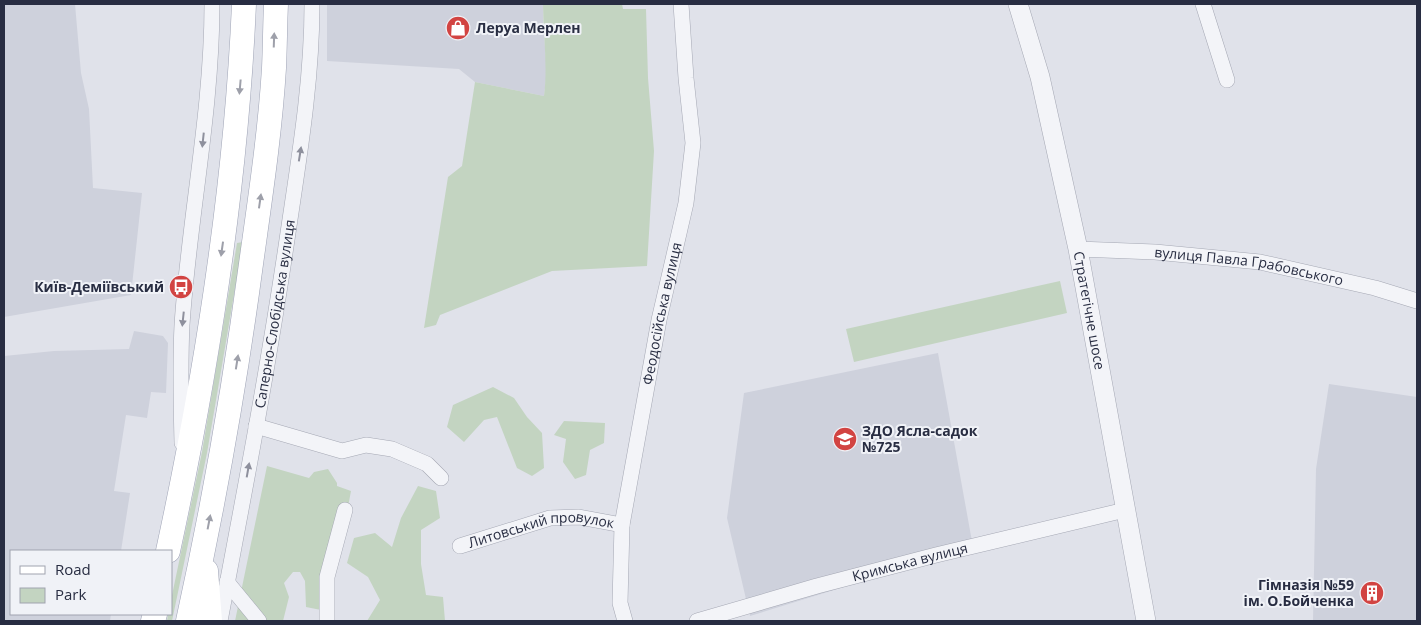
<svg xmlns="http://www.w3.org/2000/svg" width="1421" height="625" font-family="'Open Sans',sans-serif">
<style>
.built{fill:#ced1dc}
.green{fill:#c3d4c1}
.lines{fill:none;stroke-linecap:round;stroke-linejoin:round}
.minor-casing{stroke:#a5a8b4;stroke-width:16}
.tertiary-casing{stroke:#a5a8b4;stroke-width:20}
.primary-casing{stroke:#9fa4b6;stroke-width:25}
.minor{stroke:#f3f4f8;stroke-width:15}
.tertiary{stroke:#f3f4f8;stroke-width:19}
.primary{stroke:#fff;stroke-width:24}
.oneway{fill:#9ea0aa}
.oneway2{fill:#8e909d}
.labels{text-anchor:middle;stroke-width:4;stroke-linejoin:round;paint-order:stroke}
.poi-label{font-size:14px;font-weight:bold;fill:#282d42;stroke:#f0f2f7;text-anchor:start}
.street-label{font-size:14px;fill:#282d42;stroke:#f0f2f7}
</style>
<rect width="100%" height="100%" fill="#e0e2ea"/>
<path class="built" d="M4,4H75L81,73L89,109L93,188L142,193L131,295L4,317Z
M327,4H543V23L547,71L544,96L475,82L459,69L327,61Z
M134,331L163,336L168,343L166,393L151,392L147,418L126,415L114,491L130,493L121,551H11V614H111L110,621H4V356L54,351L129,349Z
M938,353L973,547L750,616L727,518L744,393Z
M1329,384L1417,397V621H1313L1316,469Z"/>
<path class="green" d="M543,4H622L623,9H646L648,78L654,151L647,266L552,271L440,315L436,325L424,328L448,177L462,166L475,82L544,96C548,65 543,35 543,4Z
M243,242L207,453L172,621H167L168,614H171V600L202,452L237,243Z
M1060,281L1067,313L854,362L846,329Z
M493,387L514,398L527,417L542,433L544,468L532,476L517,468L497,417L484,420L464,442L447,427L453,405Z
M564,421L605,423L604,443L590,450L586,475L575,479L563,462L566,439L554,435Z
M267,466L309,478L314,472L328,469L337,483V486L351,491L335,576H323L321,610L306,607L305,581L300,572H293L284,583L289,597L283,621H235Z
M418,486L436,491L440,518L421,530V564L426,595L443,597L445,621H367L380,600L368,577L347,563L354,538L375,533L392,547L401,518Z"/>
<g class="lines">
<g class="minor-casing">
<g id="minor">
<path d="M1203,4L1227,80"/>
<path id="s1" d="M1078,249L1155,252L1260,262L1375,288L1417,301"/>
<path d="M256,426L342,451L366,445L392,449L427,464L441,478"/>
<path d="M182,443C181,404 180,365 182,325C189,218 212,112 212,4"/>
<path id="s2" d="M460,546L550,518L579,517L622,525"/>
<path d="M227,582L259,621"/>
<path id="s3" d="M220,621C245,490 270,358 289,226C300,152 312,79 312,4"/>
<path d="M327,621V577L345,510"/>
<path id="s4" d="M625,621L620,603L622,525L659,320L686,203L693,143L686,78L681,4"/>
<path id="s5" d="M697,621L817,586L936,555L1125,510"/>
</g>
</g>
<g class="tertiary-casing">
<g id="tertiary">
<path id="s6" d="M1018,4L1040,77L1078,249L1146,621"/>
</g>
</g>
<g class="primary-casing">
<path id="primary" d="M168,551C207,371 236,188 244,4
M206,571L210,621
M153,621L155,614
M188,621C214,503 235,384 251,264C260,199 270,133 274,68C275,47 275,25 276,4"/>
</g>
<use href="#minor" class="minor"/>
<use href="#tertiary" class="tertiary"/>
<use href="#primary" class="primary"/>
</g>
<defs><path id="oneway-solid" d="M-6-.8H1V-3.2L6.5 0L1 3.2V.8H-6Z" transform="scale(1.25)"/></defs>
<g class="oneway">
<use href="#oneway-solid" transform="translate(274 40) rotate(-88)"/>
<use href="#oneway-solid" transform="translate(240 87) rotate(95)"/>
<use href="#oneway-solid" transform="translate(260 201) rotate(-82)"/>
<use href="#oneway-solid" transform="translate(222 249) rotate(98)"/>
<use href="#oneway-solid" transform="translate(237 362) rotate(-81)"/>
<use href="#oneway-solid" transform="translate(209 522) rotate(-79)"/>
</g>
<g class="oneway2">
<use href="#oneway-solid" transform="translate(203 140) rotate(96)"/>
<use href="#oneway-solid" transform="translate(300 154) rotate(-81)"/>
<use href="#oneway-solid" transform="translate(183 319) rotate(96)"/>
<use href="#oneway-solid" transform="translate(248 470) rotate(-80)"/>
</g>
<defs>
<g id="shop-disc" transform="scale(1.25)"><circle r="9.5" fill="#d24442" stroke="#f0f2f7"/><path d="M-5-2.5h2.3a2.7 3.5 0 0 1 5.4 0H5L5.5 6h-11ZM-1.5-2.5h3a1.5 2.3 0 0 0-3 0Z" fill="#fff"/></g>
<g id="bus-disc" transform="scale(1.25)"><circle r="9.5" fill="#d24442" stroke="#f0f2f7"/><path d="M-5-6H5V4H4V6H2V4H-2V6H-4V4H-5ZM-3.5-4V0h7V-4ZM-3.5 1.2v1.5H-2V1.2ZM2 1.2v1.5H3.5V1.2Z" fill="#fff"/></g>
<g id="school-disc" transform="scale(1.25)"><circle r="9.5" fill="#d24442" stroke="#f0f2f7"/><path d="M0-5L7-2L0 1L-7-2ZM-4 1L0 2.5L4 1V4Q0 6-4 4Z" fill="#fff"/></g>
<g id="building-disc" transform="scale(1.25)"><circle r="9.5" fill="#d24442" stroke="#f0f2f7"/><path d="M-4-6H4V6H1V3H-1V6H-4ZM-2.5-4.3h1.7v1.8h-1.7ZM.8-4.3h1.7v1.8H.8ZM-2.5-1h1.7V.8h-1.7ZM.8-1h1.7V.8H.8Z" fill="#fff"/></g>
</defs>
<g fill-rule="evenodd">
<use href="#shop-disc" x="458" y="28"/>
<use href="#bus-disc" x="181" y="287"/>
<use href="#school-disc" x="845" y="439"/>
<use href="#building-disc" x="1372" y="593"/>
</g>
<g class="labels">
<g class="poi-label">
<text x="476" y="33">Леруа Мерлен</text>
<text x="164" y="292" text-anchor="end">Київ-Деміївський</text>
<text x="862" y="436">ЗДО Ясла-садок<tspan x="862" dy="16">№725</tspan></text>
<text x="1354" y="590" text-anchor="end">Гімназія №59<tspan x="1354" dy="16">ім. О.Бойченка</tspan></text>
</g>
<g class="street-label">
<text dy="5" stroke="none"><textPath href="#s1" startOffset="172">вулиця Павла Грабовського</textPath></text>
<text dy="5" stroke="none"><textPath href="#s6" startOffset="315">Стратегічне шосе</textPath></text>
<text dy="5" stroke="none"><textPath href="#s4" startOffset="312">Феодосійська вулиця</textPath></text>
<text dy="5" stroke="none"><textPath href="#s3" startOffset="312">Саперно-Слобідська вулиця</textPath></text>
<text dy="5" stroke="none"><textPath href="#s2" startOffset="84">Литовський провулок</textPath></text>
<text dy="5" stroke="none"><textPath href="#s5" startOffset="221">Кримська вулиця</textPath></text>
</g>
</g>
<rect width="1421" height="625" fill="none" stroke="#282d42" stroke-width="10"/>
<rect x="10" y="550" width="162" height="65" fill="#f0f2f7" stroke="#a0a3af"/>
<rect x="20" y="566" width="25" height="8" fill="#ffffff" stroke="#a0a3af"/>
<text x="55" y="575" font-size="15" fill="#282d42">Road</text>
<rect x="20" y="588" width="25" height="15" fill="#c3d4c1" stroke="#a0a3af"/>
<text x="55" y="600" font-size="15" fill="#282d42">Park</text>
</svg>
